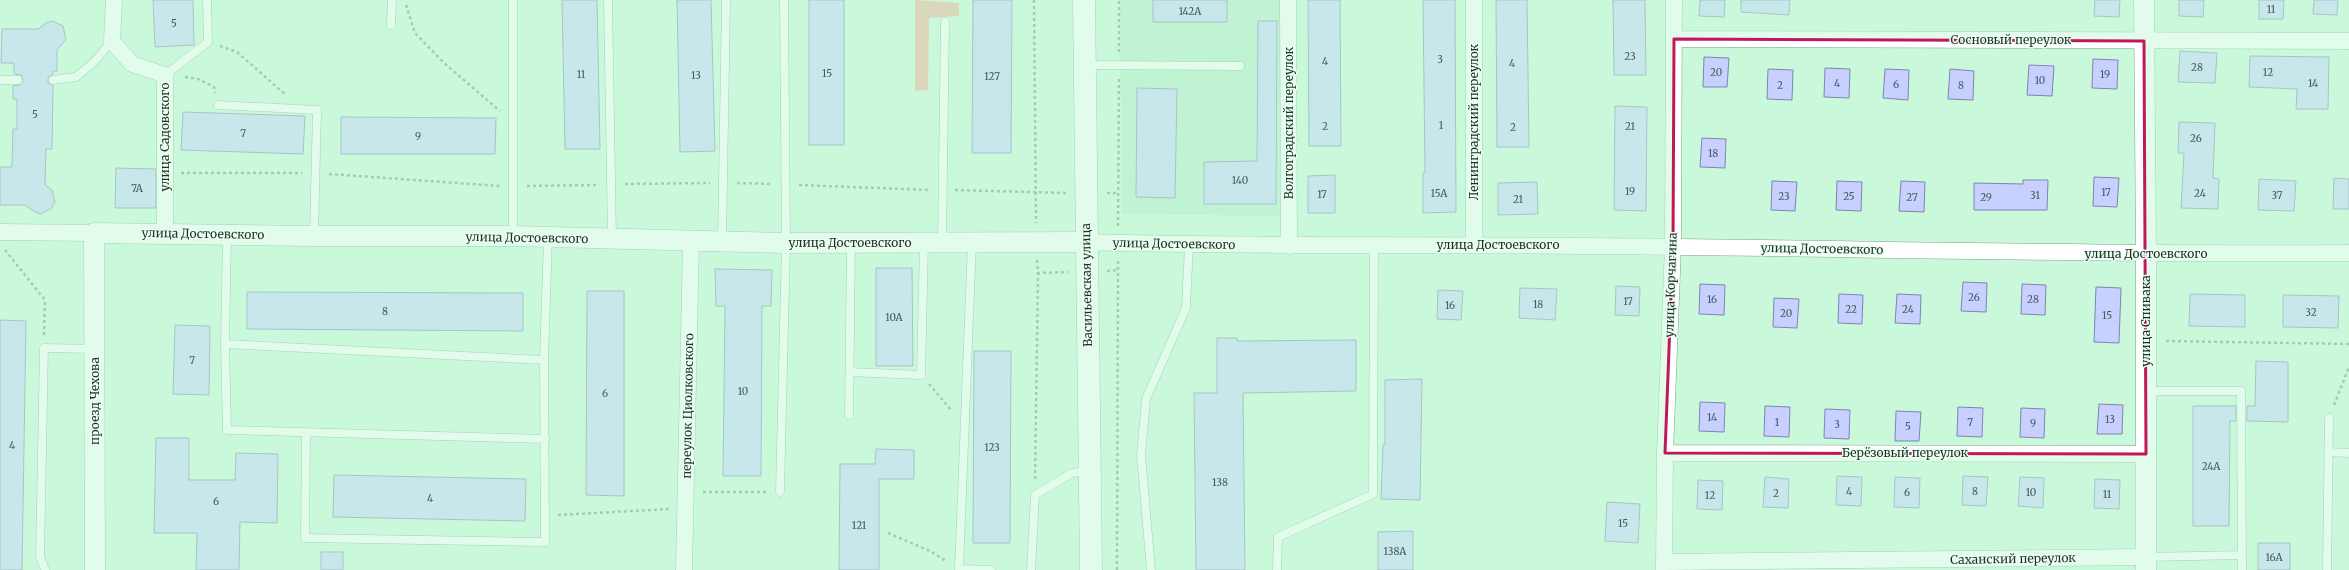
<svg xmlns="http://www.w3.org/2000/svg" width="2349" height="570" font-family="Merriweather,serif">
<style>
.built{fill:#b6ecca}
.green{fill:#f1ad99}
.building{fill:#c7d0ff;stroke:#7e85af}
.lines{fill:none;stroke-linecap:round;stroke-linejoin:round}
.service-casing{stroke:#77a488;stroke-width:9}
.minor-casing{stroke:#77a488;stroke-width:17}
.tertiary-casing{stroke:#77a488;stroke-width:21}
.secondary-casing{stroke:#77a488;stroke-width:23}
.path{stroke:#769782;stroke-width:2.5;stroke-dasharray:3 3;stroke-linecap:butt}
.service{stroke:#fff;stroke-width:8}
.minor{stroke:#fff;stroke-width:16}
.tertiary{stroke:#fff;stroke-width:20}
.secondary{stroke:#fff;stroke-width:22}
.marked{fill:none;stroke:#c2185b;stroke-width:3;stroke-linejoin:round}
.labels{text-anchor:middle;stroke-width:3;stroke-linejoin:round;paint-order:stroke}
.number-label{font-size:10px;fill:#49595c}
.street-label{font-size:12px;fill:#1f3126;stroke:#ebfef2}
</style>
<rect width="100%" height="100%" fill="#c9f9da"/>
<path class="built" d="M1120,0H1282V216L1122,214Z"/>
<path class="green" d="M915,0L959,3V16L929,18L928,90L915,91Z"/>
<path class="building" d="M153,0H193L194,45L155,47Z
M562,0H597L600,149H565Z
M677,0H711L715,151L680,152Z
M809,0H844V145H809Z
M973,0H1012L1011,153H972Z
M1153,0H1227V22H1153Z
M1308,0H1340L1341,146H1309Z
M1423,0H1455L1456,212L1423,213V173H1425Z
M1496,0H1527L1529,147H1497Z
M1613,0H1645L1646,75H1614Z
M1700,0H1725L1724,17L1699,16Z
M1741,0H1790L1789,15L1741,12Z
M2095,0H2120L2119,17L2094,16Z
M2179,0H2204L2203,17L2179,16Z
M2259,0H2284L2283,19H2259Z
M2314,0H2338L2337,15L2313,14Z
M52,21L63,26L66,39L57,50V71H53V74L48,78V83L53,85L52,149H46L45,185L52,190L55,202L52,208L41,214L35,212L25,205H0V167H12L13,129H17V99H13V86L20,85L23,80L21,75L14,74V63H1L2,29H38L46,23Z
M1258,21H1277L1276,204H1204V162L1257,161Z
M2180,51L2217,53L2215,83L2178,82Z
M2250,56L2329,57L2328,109H2296L2297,89L2249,87Z
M1704,57L1729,58L1727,87H1703Z
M2093,59L2118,60L2117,89L2092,88Z
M2029,65L2054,66L2052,96L2027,95Z
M1825,68L1850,69L1849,98L1824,97Z
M1768,69L1793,70L1792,100L1767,99Z
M1885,69L1909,70L1908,100L1883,98Z
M1950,69L1974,71L1973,100L1948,99Z
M1137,88L1177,89L1175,198L1136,197Z
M1615,106L1647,107L1646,211L1614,210Z
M183,112L305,116L303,154L181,150Z
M341,117L496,118L495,154H341Z
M2179,122L2215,123L2213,178L2219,179L2218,209L2181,208L2184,153H2178Z
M1702,138L1726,139L1725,168L1700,167Z
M116,168L156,169V208H115Z
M1335,175V213H1308V176Z
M2094,177L2119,178L2117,207L2093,206Z
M2334,178L2349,179V209H2333Z
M2259,179L2296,181L2294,211L2258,210Z
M2023,180H2048L2047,210H1974V183L2023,184Z
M1772,181L1797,182L1795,211L1771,210Z
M1837,181L1862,182L1861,211L1836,210Z
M1901,181L1925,182L1924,212L1899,211Z
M1537,182L1538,214L1498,215V183Z
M876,268H912L913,366H876Z
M715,269L772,270L771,306H762L761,476H723L725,306H716Z
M1963,282L1987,283L1986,312L1961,311Z
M1700,284L1725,285L1724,315L1699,314Z
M2022,284L2046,285L2045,315L2021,314Z
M1616,286L1640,287L1639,316L1615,315Z
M2096,287L2121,288L2119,343L2094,342Z
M1520,288L1557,289L1555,320L1519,318Z
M1438,290L1463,291L1461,320L1437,319Z
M587,291H624V496L586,495Z
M247,292L523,293V331L247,329Z
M1839,294L1863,295L1862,324L1838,323Z
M1897,294L1921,295L1920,324L1895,323Z
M2190,294L2245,295V327L2189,326Z
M2283,295L2339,296L2338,328L2283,327Z
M1774,298L1799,299L1797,328L1773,327Z
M0,320L26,321L22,570H0Z
M175,325L210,326L209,395L173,394Z
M1217,338H1237V341L1356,340V391L1243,393L1245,570H1196L1194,393H1217Z
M974,351H1011L1010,543H973Z
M2256,361L2288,362V422L2247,421V406H2255Z
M1422,379L1420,500L1381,499L1383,445H1385V380Z
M1700,402L1725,403L1724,432L1699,431Z
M2099,404L2123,405L2122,434H2097Z
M1765,406L1790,407L1789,437L1764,436Z
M2193,406H2236V421H2230L2229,526H2193Z
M1958,407L1983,408L1982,437L1957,436Z
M2021,408L2045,409L2044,438L2020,437Z
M1825,409L1850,410L1849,439L1824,438Z
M1896,411L1921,412L1919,441H1895Z
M156,438H189V480H235L236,453L278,454L277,523L240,522L239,570H196L197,533H154Z
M876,449L914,450V479H879V570H839L840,464H875Z
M334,475L526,479L525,521L333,517Z
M1837,476L1862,477L1861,506L1836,505Z
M1963,476L1988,477L1986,506L1962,505Z
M1765,477L1789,479L1788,508L1763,507Z
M1895,477L1920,478L1919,508L1894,507Z
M2020,477L2044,478L2043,508L2018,506Z
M2095,479L2120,480L2119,509L2094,508Z
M1698,480L1723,481L1722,510L1697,509Z
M1607,502L1640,504L1638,543L1605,541Z
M1413,531V570H1378V532Z
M2258,543H2290V570H2258Z
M321,552H343V570H321Z"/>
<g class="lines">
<g class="service-casing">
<path id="service" d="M513,0V236
M608,0L612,238
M391,25L392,0
M1085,65L1240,66
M165,75L208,42L207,0
M0,80H18
M53,80L76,77L94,62L112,41
M218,105L317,110L314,236
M227,235L225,344L227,430L545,439
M722,242L726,1
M942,242L945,22
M972,243L959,569L991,570
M225,344L544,360
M850,372L921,375L924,243
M2147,391H2241L2242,570
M849,415L851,243
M306,434L305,538L545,542L544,360L548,238
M2328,452L2349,453
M780,492L786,243L784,0
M2147,557L2242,555
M45,570L40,557L44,348L94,349
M1031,570L1035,495L1072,473L1088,471
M1151,570L1141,455L1146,399L1186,308L1189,245
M1277,570L1278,537L1373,494L1374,245
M2327,570L2329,418"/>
</g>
<g class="minor-casing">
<path id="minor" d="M114,0L112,41L132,64L165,75V232
M1288,0L1289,246
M1474,0V244
M1674,39L2349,41
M0,232L94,233
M1086,242C1253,247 1420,244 1587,246C1841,248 2095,255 2349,253
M1665,453L2146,454
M1664,562L2146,557
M684,570L691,241
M1664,570L1665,453L1673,246L1674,0"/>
</g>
<g class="tertiary-casing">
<path id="tertiary" d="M2144,0L2146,254V570
M95,570L94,233L314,236H513L786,243L1086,242"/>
</g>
<g class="secondary-casing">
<path id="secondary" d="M1084,0L1091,570"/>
</g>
<path class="path" d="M1034,0L1036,223
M406,5L415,33L444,63L500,111
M220,46L237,52L286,95
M1119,52V0
M185,77L198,79L214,87L215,93
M181,173H302
M329,174L500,186
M737,183L772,184
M625,184L710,183
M799,185L930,190
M527,186L598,185
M955,190L1066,193
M1107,193H1118
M1118,226L1119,79
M5,250L45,300L44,335
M1037,260L1038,273L1068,272
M1107,271L1118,270
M2166,341L2349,344
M929,384L952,411
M2334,405L2349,367
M1035,479L1038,273
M703,492H768
M558,515L669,509
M888,533L930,551L946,561
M1117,570L1118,261"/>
<use href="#service" class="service"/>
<use href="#minor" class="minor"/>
<use href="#tertiary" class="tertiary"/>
<use href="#secondary" class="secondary"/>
</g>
<path d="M0 0H2349V570H0ZM1674,39L2144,41L2146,454L1665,453L1673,246Z" fill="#c9f9da" fill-opacity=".55" fill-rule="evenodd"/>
<path class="marked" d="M1674,39L2144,41L2146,454L1665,453L1673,246Z"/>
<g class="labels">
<g class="number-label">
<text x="2271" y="13">11</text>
<text x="1190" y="15">142А</text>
<text x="174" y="27">5</text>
<text x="1630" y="60">23</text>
<text x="1440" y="63">3</text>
<text x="1325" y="65">4</text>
<text x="1512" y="67">4</text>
<text x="2197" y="71">28</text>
<text x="1716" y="76">20</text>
<text x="2268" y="76">12</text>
<text x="827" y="77">15</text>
<text x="581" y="78">11</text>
<text x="2105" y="78">19</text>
<text x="696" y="79">13</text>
<text x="992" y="80">127</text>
<text x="2040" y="84">10</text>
<text x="1837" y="87">4</text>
<text x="2313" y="87">14</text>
<text x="1896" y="88">6</text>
<text x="1780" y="89">2</text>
<text x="1961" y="89">8</text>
<text x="35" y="118">5</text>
<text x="1441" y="129">1</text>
<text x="1325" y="130">2</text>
<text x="1630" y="130">21</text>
<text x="1513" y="131">2</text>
<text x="243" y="137">7</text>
<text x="418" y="140">9</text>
<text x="2196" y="142">26</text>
<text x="1713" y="157">18</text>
<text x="1240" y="184">140</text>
<text x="137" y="192">7А</text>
<text x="1630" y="195">19</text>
<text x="2106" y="196">17</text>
<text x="1439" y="197">15А</text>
<text x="2200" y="197">24</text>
<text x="1322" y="198">17</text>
<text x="2035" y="199">31</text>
<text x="2277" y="199">37</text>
<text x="1784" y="200">23</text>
<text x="1849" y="200">25</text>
<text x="1912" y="201">27</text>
<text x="1986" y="201">29</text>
<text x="1518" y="203">21</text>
<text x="1974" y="301">26</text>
<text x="1712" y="303">16</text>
<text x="2033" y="303">28</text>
<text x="1628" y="305">17</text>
<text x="1538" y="308">18</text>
<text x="1450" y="309">16</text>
<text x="1851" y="313">22</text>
<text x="1908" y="313">24</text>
<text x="385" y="315">8</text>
<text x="2311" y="316">32</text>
<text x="1786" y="317">20</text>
<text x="2107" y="319">15</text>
<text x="894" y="321">10А</text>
<text x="192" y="364">7</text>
<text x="743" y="395">10</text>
<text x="605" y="397">6</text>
<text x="1712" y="421">14</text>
<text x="2110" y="423">13</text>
<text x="1777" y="426">1</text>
<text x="1970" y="426">7</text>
<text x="2033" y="427">9</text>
<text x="1837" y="428">3</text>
<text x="1908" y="430">5</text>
<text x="12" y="449">4</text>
<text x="992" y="451">123</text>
<text x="2211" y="470">24А</text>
<text x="1220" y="486">138</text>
<text x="1849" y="495">4</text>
<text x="1975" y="495">8</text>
<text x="1907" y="496">6</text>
<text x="2031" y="496">10</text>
<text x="1776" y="497">2</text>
<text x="2107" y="498">11</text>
<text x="1710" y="499">12</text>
<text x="430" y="502">4</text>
<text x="216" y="505">6</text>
<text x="1623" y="527">15</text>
<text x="859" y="529">121</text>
<text x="1395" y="555">138А</text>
<text x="2274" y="561">16А</text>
</g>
<g class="street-label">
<text x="2011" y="44">Сосновый переулок</text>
<text transform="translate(1474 122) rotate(-90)" y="4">Ленинградский переулок</text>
<text transform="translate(1289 123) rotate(-90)" y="4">Волгоградский переулок</text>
<text transform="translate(165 137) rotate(-90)" y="4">улица Садовского</text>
<text transform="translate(203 234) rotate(1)" y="4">улица Достоевского</text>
<text transform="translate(527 238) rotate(1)" y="4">улица Достоевского</text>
<text x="850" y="247">улица Достоевского</text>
<text transform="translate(1174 244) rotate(1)" y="4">улица Достоевского</text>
<text x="1498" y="249">улица Достоевского</text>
<text transform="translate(1822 249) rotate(1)" y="4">улица Достоевского</text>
<text x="2146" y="258">улица Достоевского</text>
<text transform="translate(1087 285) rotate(-91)" y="4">Васильевская улица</text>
<text transform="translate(1671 285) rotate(-88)" y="4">улица Корчагина</text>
<text transform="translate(2146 321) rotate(-90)" y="4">улица Спивака</text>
<text transform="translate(95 401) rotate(-90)" y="4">проезд Чехова</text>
<text transform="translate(688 406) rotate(-89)" y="4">переулок Циолковского</text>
<text x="1905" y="457">Берёзовый переулок</text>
<text transform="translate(2013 559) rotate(-1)" y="4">Саханский переулок</text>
</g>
</g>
</svg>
